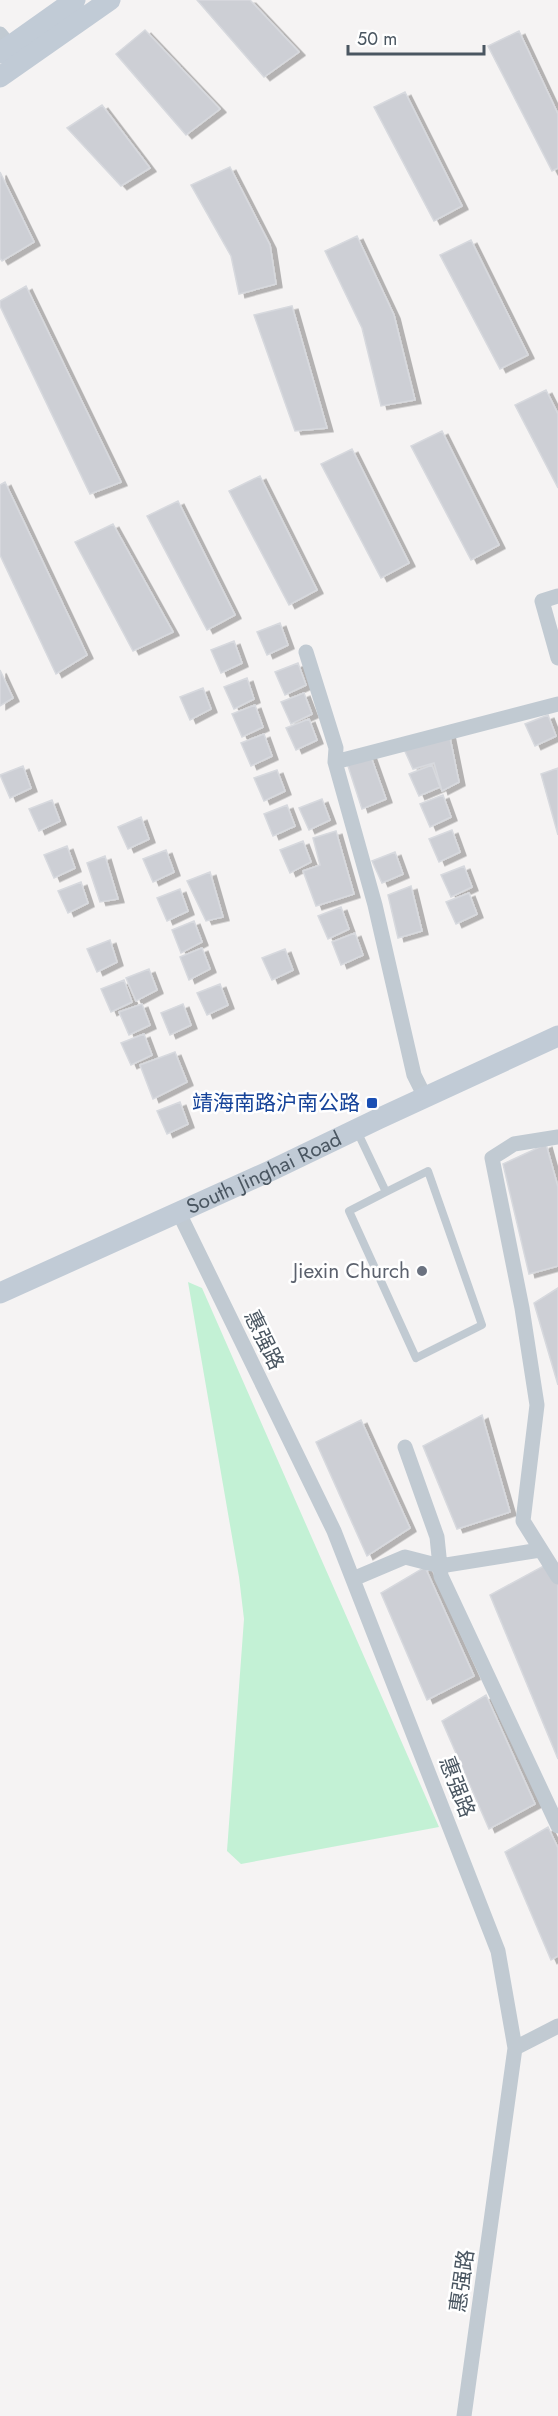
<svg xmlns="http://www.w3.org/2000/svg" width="558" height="2416" font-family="Jost,'Noto Sans SC',sans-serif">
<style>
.green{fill:#c3f1d5}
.building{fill:#cdcfd5;stroke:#d7d9de;stroke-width:1.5;filter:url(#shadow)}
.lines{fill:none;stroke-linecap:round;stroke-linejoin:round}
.lane{stroke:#c1cad2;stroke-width:8}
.street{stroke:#c1cad2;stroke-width:15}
.secondary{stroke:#c1cbd6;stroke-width:21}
.transit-dot{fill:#1a4fb4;stroke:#fff;stroke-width:2}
.worship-dot{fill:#6b7280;stroke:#fff;stroke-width:2}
.labels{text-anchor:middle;stroke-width:5;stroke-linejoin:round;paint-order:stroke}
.transit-label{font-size:21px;fill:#164399;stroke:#fff;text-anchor:end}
.street-label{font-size:21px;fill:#4a5661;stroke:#fff}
.worship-label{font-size:21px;fill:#5b616d;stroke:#fff;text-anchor:end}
</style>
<defs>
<filter id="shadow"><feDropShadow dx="6" dy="3.5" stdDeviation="0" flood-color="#0004"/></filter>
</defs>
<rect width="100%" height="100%" fill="#f5f3f3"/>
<path class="green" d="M188,1282L202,1288L439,1827L241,1864L227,1851L244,1619L239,1577Z"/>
<path class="building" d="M197,0H250L299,52L264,77Z
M145,30L220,109L186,135L116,54Z
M519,31L558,114V168L552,171L488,46Z
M405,92L462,206L434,221L374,107Z
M102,105L150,168L121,186L67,128Z
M230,167L270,245L276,284L239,294L231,256L191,185Z
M0,172L34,242L2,261L0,258Z
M357,236L394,315L415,400L381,406L362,328L325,251Z
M471,240L528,355L500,369L440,255Z
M26,286L121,482L90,494L0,306V301Z
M292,306L327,428L295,431L254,315Z
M546,390L558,414V488L515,405Z
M442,431L499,545L471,560L411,446Z
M352,449L409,563L381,578L321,464Z
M260,476L317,590L289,605L229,491Z
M5,482L87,655L56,674L0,555V485Z
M178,501L235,615L207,630L147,516Z
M113,524L173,632L133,651L75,542Z
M280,623L288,645L267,655L257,632Z
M234,641L242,663L221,673L211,650Z
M298,663L306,685L285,695L275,672Z
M0,670L13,698L0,706Z
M247,678L254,699L234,709L224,687Z
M203,688L211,709L190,720L180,697Z
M304,693L312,714L291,724L281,702Z
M255,705L263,727L242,737L232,714Z
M548,715L556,736L535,746L525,724Z
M309,719L317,740L296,750L286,728Z
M449,733L459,782L442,791L434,763L413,769L403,747Z
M264,734L272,756L251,766L241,743Z
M370,754L386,799L362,809L347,763Z
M432,765L440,787L419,796L409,774Z
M23,766L31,788L10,798L0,775Z
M558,768V835L541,774Z
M277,770L285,791L264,801L254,778Z
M443,795L451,817L430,827L420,804Z
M322,799L330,820L309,830L299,808Z
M52,800L60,821L39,831L29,809Z
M287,805L295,826L273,836L264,814Z
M141,817L149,839L128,849L118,827Z
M452,830L460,852L439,862L429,839Z
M336,831L354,894L316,906L303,871L320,865L313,838Z
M303,841L311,862L290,873L280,850Z
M67,846L75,868L54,878L44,855Z
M166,850L174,872L153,882L143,859Z
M395,852L403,874L382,883L372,861Z
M105,856L118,899L100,902L87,863Z
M464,866L472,887L451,897L441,875Z
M210,872L223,917L206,921L187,881Z
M81,882L88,903L68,913L58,891Z
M411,886L422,931L398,938L388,895Z
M180,889L188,911L167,921L157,898Z
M469,893L477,914L456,924L446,902Z
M341,907L349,929L328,939L318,916Z
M194,921L202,942L181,953L172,930Z
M355,933L363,955L341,965L332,942Z
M110,940L117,962L97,972L87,949Z
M202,948L210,969L189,980L180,957Z
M285,949L293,970L272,980L262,958Z
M149,969L157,990L136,1001L126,978Z
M124,980L132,1002L111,1012L101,989Z
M220,984L228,1005L207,1015L197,993Z
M142,1004L150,1025L129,1035L119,1012Z
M183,1004L191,1025L170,1035L161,1013Z
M144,1034L152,1055L131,1065L121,1043Z
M175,1052L187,1082L153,1099L140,1065Z
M180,1102L188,1124L167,1134L157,1111Z
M546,1144L558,1187V1266L529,1274L503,1164Z
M558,1288V1385L534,1303Z
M482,1415L510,1512L457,1529L423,1446Z
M361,1420L410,1528L367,1556L316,1442Z
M549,1563L558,1585V1759L490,1595Z
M425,1567L474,1676L427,1700L381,1593Z
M486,1695L535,1804L489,1829L442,1721Z
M548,1827L558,1848V1956L551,1960L505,1852Z"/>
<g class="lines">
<path class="lane" d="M357,1131L386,1192L349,1211L416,1358L482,1325L428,1171L386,1192"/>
<path class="street" d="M0,34L10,46
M558,596L542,601L558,658
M306,652L336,748L335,762L375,905L414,1075L425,1097
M335,762L558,704
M558,1137L514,1144L492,1158L522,1308L537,1405L523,1521L558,1577
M179,1213L334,1531L498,1951L515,2048L464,2416
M405,1447L437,1537L441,1576L558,1826
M353,1579L405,1557L440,1566L540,1550
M515,2048L558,2026"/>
<g class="secondary">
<path d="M0,53L75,0"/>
<path d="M0,77L110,0"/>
<path id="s1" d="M0,1293L270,1171L378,1119L558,1036"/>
</g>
</g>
<rect class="transit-dot" x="366" y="1097" width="12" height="12" rx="3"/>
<circle class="worship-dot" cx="422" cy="1271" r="6"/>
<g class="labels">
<g class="transit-label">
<text x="360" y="1110">靖海南路沪南公路</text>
</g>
<g class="street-label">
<text dy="7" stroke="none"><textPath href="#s1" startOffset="290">South Jinghai Road</textPath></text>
<text transform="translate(264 1340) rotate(64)" y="7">惠强路</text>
<text transform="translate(457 1787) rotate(69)" y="7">惠强路</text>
<text transform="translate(462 2281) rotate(-82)" y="7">惠强路</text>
</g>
<g class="worship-label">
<text x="410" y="1278">Jiexin Church</text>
</g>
</g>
<path d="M348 45v9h136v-9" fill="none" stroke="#4a5661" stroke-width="3"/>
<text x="357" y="45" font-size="18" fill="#4a5661" stroke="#ffffff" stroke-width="4.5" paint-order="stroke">50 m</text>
</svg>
